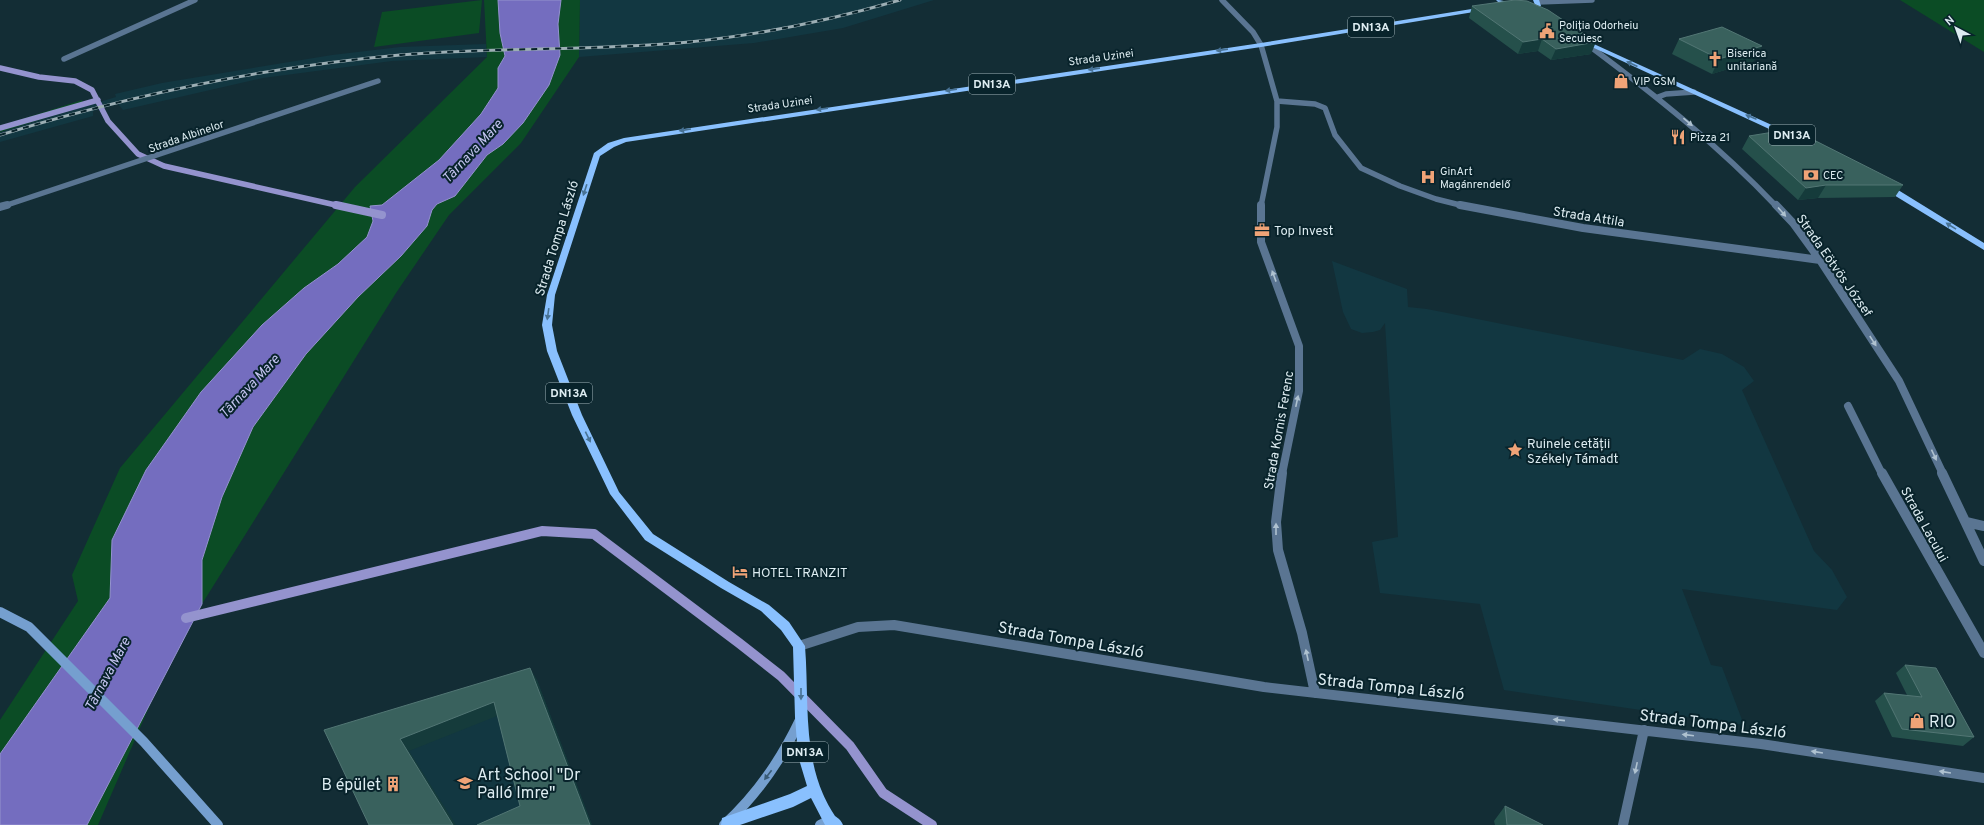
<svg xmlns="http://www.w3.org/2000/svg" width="1984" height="825" font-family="Overpass,sans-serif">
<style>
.built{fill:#123741}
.green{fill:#0b4c25}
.water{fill:#746dbf;stroke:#9493ce}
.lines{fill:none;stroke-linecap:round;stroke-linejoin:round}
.stream-far2{stroke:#9493ce;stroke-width:5.5}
.stream-far1{stroke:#9493ce;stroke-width:8}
.stream{stroke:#9493ce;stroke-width:10}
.minor-far2{stroke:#5a7592;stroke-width:5.5}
.minor-far1{stroke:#5a7592;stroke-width:8}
.minor{stroke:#5a7592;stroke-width:10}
.secondary{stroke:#759fcf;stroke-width:10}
.primary{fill:#89c0fe;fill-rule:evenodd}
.rail-casing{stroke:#9caeb4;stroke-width:3}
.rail{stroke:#08232b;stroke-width:2;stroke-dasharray:6;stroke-linecap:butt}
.wall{fill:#25504b}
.shaded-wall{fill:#153b3b}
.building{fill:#39615d;stroke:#527674}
.oneway{fill:#487294}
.oneway2{fill:#afc2d0}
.oneway3{fill:#395b75}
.labels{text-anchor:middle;stroke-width:4;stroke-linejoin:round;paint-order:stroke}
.far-poi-label{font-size:11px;fill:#ddecf1;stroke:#08232b;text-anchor:start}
.far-street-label{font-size:11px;fill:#ddecf1;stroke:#08232b}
.shield{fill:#08232b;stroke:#9db0b6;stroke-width:1}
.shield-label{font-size:12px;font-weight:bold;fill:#ddecf1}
.street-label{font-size:13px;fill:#ddecf1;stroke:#08232b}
.poi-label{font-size:13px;fill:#ddecf1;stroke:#08232b;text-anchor:start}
.water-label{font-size:14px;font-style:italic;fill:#c4c4f0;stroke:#08232b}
.near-street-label{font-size:16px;fill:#ddecf1;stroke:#08232b}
.near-poi-label{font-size:16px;fill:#ddecf1;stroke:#08232b;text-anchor:start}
</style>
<rect width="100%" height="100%" fill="#132d35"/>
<path class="built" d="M580,0H934L843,28L754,43L579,57Z
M486,44L487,57L392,61L263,78L123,110L118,104L93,111V116L0,142V132L116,97L115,94L162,83L332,55L400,47Z
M1332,261L1407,289L1408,307L1427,309L1683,360L1700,349L1722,354L1744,367L1754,381L1742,390L1814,551L1832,570L1847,597L1837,610L1682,589L1711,665L1722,667L1744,725L1504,690L1480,604L1380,593L1372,542L1398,537L1385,323L1380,330L1373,332L1362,333L1351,329L1343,312Z
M537,680L592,825H374L335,742Z"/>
<path class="green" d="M482,0L479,33L374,47L382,12Z
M484,0H498L500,33L505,56L498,68V88L481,114L439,160L382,205L367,237L338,264L304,288L262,325L201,392L146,470L112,540L110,598L0,754V720L78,601L72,575L120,468L355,187L487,57Z
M561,0H580L579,57L521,143L449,215L396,293L202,604V560L222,497L253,427L306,354L358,297L401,256L427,226L432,210L437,204L455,196L487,155L508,139L560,55L558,24Z
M1900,0H1984V52Z
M82,100L84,106L0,132V126Z
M153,698L98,825H87Z"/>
<path class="water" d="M498,0H561L558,24L560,55L549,85L523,123L503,144L487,155L455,196L437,204L432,210L427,226L401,256L358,297L306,354L253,427L222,497L202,560V604L87,825H0V754L110,598L112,540L146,470L201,392L262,325L304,288L338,264L367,237L373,221L370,206L382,205L439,160L481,114L498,88V68L505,56L500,33Z"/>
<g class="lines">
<path class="stream-far2" d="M0,68L39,77L75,81L92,90L108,121L138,154L164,166L340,206
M0,128L98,100"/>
<path class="stream-far1" d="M336,205L382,215"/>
<path class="stream" d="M186,618L542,531L594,534L739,643L781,676L850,746L883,793L932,825"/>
<path class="minor-far2" d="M1222,0L1253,32L1261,45L1277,101V127L1261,206
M1538,2L1592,0
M1588,45C1655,95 1718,145 1776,206
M64,59L195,0
M1658,97L1666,94L1694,92
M1277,101L1315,104L1325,108L1335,135L1361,168L1400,186L1436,199L1464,206
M4,206L378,81"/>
<path class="minor-far1" d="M1261,205V242L1299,346V391L1282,474
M1460,205L1583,228L1820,260
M1776,205L1793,223L1820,260L1899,381L1943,474
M0,207L7,205
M1848,406L1882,474"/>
<path class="minor" d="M1282,473L1276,522L1278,550L1302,633L1315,693
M1882,473L1984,653
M1942,473L1984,561
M1966,522L1984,526
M799,646L858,627L894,625L1264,687L1761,744L1984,778
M1623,825L1644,730"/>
<path class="secondary" d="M0,612L29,627L144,742L218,825
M724,825C757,795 781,760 800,720
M820,825L830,820"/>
<path class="primary" d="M1496,0C1510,0 1519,12 1535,5L1533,0H1539L1541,6C1529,16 1506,11 1496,0Z
M1484,7L1486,8V10L1261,47L626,142L614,147L600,156L555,295L552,325L557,351L582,415L619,492L653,534L729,582L769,605L789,622L805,646C809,695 803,748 823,794C826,801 831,810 835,816C839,819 841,820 843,825H825L811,798L793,807L740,825H721L722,818L790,794L807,786L798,756L795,717L793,647L781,630L761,611L721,588L645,540L610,494L572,415L547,351L542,325L547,295L594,153L608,143L624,138L1261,43Z
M1581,40H1585L1798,137L1794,139H1791L1581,42Z
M1884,185H1890L1984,243V250L1884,189Z"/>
<g class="rail-casing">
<path id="rail" d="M0,135C131,95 264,67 400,55C496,47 593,51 689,42C761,35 831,20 900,0"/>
</g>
<use href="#rail" class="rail"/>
</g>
<path class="wall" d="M1472,6L1591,54L1551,60L1538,51L1518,54L1469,18Z
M1679,39L1754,61L1712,74L1672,54Z
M1749,136L1903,185L1895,197L1818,198L1798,200L1742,149Z
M1905,665L1974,737L1963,746L1892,737L1875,701L1884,693L1907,695L1896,673Z
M1505,806L1543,825H1495L1494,821Z"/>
<path class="shaded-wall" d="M1542,39L1538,51L1518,54L1523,42Z
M1596,42L1591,54L1551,60L1556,49Z
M1762,46L1754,61L1712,74L1719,59Z
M1826,185L1818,198L1798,200L1806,188Z
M530,668L537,680L592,825H590Z
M494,702L502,714L409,751L456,825H453L400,739Z"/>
<path class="building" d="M1515,0L1527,1L1548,10L1596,42L1556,49L1542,39L1523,42L1472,6Z
M1722,27L1762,46L1719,59L1679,39Z
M1792,129L1903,185H1826L1806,188L1749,136Z
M1905,665L1936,668L1974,737L1902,729L1884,693L1922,697Z
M530,668L590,825H477L520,806L494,702L400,739L453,825H369L324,730Z
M1505,806L1543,825H1507Z"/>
<defs><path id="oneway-solid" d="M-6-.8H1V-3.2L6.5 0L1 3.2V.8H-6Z"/></defs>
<g class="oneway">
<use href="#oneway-solid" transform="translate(1222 50) rotate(172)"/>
<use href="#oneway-solid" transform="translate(1632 64) rotate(-156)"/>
<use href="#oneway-solid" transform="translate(1094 69) rotate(172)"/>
<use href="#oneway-solid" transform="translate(951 90) rotate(172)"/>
<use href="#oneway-solid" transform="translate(822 109) rotate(172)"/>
<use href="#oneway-solid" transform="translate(1751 117) rotate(-157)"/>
<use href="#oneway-solid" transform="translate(685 130) rotate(171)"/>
<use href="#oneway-solid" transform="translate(585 190) rotate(108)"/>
<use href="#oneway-solid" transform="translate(1951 226) rotate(-148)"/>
<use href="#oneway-solid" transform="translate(548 314) rotate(98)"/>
<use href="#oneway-solid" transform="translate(588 437) rotate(64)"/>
<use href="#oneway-solid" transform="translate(801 694) rotate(90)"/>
</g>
<g class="oneway2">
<use href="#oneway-solid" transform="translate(1688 122) rotate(40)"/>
<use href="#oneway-solid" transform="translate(1782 212) rotate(49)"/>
<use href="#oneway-solid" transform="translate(1274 276) rotate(-110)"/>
<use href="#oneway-solid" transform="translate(1873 341) rotate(57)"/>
<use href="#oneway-solid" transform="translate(1297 401) rotate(-78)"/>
<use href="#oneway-solid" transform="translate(1934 455) rotate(65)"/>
<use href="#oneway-solid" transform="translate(1276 529) rotate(-90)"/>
<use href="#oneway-solid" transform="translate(1307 655) rotate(-102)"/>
<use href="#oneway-solid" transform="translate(1559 720) rotate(-174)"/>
<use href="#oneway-solid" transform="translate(1688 735) rotate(-173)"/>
<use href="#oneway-solid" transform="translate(1817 752) rotate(-171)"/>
<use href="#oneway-solid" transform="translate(1636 768) rotate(102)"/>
<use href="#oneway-solid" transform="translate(1945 772) rotate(-171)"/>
</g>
<use class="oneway3" href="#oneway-solid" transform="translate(768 775) rotate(127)"/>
<defs>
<g id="civic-bare" transform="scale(1.2)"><path d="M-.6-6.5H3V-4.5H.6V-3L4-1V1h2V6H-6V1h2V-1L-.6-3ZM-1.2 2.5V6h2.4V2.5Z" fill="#efa377" stroke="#08232b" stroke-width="2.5" paint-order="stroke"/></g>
<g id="church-bare" transform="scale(1.2)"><path d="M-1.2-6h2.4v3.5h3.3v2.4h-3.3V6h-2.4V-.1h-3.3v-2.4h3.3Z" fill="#efa377" stroke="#08232b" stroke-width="2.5" paint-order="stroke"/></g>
<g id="shop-bare" transform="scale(1.2)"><path d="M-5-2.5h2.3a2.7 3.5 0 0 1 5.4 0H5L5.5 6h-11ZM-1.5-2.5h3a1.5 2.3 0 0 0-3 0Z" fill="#efa377" stroke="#08232b" stroke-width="2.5" paint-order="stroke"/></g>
<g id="restaurant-bare" transform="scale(1.2)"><path d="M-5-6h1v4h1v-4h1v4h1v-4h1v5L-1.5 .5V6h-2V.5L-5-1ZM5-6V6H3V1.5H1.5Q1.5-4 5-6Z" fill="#efa377" stroke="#08232b" stroke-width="2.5" paint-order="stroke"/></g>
<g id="bank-bare" transform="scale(1.2)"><path d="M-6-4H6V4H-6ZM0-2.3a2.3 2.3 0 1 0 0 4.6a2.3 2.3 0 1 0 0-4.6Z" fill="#efa377" stroke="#08232b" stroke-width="2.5" paint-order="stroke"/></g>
<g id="hospital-bare" transform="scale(1.2)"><path d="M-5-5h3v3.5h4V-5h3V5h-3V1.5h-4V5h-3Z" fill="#efa377" stroke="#08232b" stroke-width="2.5" paint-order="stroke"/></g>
<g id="office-bare" transform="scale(1.2)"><path d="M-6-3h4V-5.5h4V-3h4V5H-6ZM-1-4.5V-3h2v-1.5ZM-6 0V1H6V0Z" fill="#efa377" stroke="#08232b" stroke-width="2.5" paint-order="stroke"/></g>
<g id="sight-bare" transform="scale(1.2)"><path d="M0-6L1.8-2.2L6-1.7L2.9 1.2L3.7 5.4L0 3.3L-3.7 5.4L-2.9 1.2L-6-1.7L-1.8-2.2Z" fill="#efa377" stroke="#08232b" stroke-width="2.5" paint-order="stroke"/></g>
<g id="hotel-bare" transform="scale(1.2)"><path d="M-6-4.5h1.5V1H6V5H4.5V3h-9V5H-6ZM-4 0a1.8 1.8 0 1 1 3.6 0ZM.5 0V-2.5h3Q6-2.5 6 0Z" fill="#efa377" stroke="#08232b" stroke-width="2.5" paint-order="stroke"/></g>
<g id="school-bare" transform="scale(1.2)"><path d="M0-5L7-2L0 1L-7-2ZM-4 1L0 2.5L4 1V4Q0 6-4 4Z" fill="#efa377" stroke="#08232b" stroke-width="2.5" paint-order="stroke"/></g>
<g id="building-bare" transform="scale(1.2)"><path d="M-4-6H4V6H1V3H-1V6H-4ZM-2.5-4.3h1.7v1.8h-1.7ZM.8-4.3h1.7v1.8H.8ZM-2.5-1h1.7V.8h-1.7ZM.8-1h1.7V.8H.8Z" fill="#efa377" stroke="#08232b" stroke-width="2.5" paint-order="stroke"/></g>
</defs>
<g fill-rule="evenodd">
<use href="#civic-bare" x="1547" y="31"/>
<use href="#church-bare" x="1715" y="59"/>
<use href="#shop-bare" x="1621" y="81"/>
<use href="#restaurant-bare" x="1678" y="137"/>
<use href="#bank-bare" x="1811" y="175"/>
<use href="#hospital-bare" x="1428" y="177"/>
<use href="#office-bare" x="1262" y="230"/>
<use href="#sight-bare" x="1515" y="450"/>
<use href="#hotel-bare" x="740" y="572"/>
<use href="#shop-bare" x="1917" y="721"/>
<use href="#school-bare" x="465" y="783"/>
<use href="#building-bare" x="393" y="784"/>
</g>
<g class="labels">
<g class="far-poi-label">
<text x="1559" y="29">Poliția Odorheiu<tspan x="1559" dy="13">Secuiesc</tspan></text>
<text x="1727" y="57">Biserica<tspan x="1727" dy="13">unitariană</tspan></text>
<text x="1633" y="85">VIP GSM</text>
<text x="1690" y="141">Pizza 21</text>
<text x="1440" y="175">GinArt<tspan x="1440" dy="13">Magánrendelő</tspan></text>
<text x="1823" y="179">CEC</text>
</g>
<g class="far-street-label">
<text transform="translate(1101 57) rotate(-8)" y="4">Strada Uzinei</text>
<text transform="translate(780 104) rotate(-8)" y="4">Strada Uzinei</text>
<text transform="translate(186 136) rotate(-19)" y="4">Strada Albinelor</text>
</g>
<g class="shield">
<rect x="1348" y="17" width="46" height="20" rx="3"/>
<rect x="969" y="74" width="46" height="20" rx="3"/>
<rect x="1769" y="125" width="46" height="20" rx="3"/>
<rect x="546" y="383" width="46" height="20" rx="3"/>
<rect x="782" y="742" width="46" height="20" rx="3"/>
</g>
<g class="shield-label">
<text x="1371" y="31">DN13A</text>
<text x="992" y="88">DN13A</text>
<text x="1792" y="139">DN13A</text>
<text x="569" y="397">DN13A</text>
<text x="805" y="756">DN13A</text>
</g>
<g class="street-label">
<text transform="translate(1589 216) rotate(9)" y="5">Strada Attila</text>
<text transform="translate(556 238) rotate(-73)" y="5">Strada Tompa László</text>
<text transform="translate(1835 265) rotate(55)" y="5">Strada Eötvös József</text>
<text transform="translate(1278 430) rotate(-80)" y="5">Strada Kornis Ferenc</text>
<text transform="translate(1925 524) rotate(61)" y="5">Strada Lacului</text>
</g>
<g class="poi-label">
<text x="1274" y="235">Top Invest</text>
<text x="1527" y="448">Ruinele cetății<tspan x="1527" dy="15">Székely Támadt</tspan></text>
<text x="752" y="577">HOTEL TRANZIT</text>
</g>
<g class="water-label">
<text transform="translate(472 151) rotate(-47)" y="5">Târnava Mare</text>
<text transform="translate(249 386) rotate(-47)" y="5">Târnava Mare</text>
<text transform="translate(107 674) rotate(-62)" y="5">Târnava Mare</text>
</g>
<g class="near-street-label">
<text transform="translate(1071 639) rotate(10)" y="6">Strada Tompa László</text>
<text transform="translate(1391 686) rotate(6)" y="6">Strada Tompa László</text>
<text transform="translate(1713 723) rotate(7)" y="6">Strada Tompa László</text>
</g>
<g class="near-poi-label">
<text x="1929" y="727">RIO</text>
<text x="477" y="780">Art School "Dr<tspan x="477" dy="18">Palló Imre"</tspan></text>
<text x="381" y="790" text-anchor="end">B épület</text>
</g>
</g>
<g transform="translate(1956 28) rotate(319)" stroke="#08232b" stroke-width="3" paint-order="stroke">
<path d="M0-3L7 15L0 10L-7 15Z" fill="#ddecf1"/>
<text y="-6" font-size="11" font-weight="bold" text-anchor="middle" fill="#ddecf1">N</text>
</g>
</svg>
